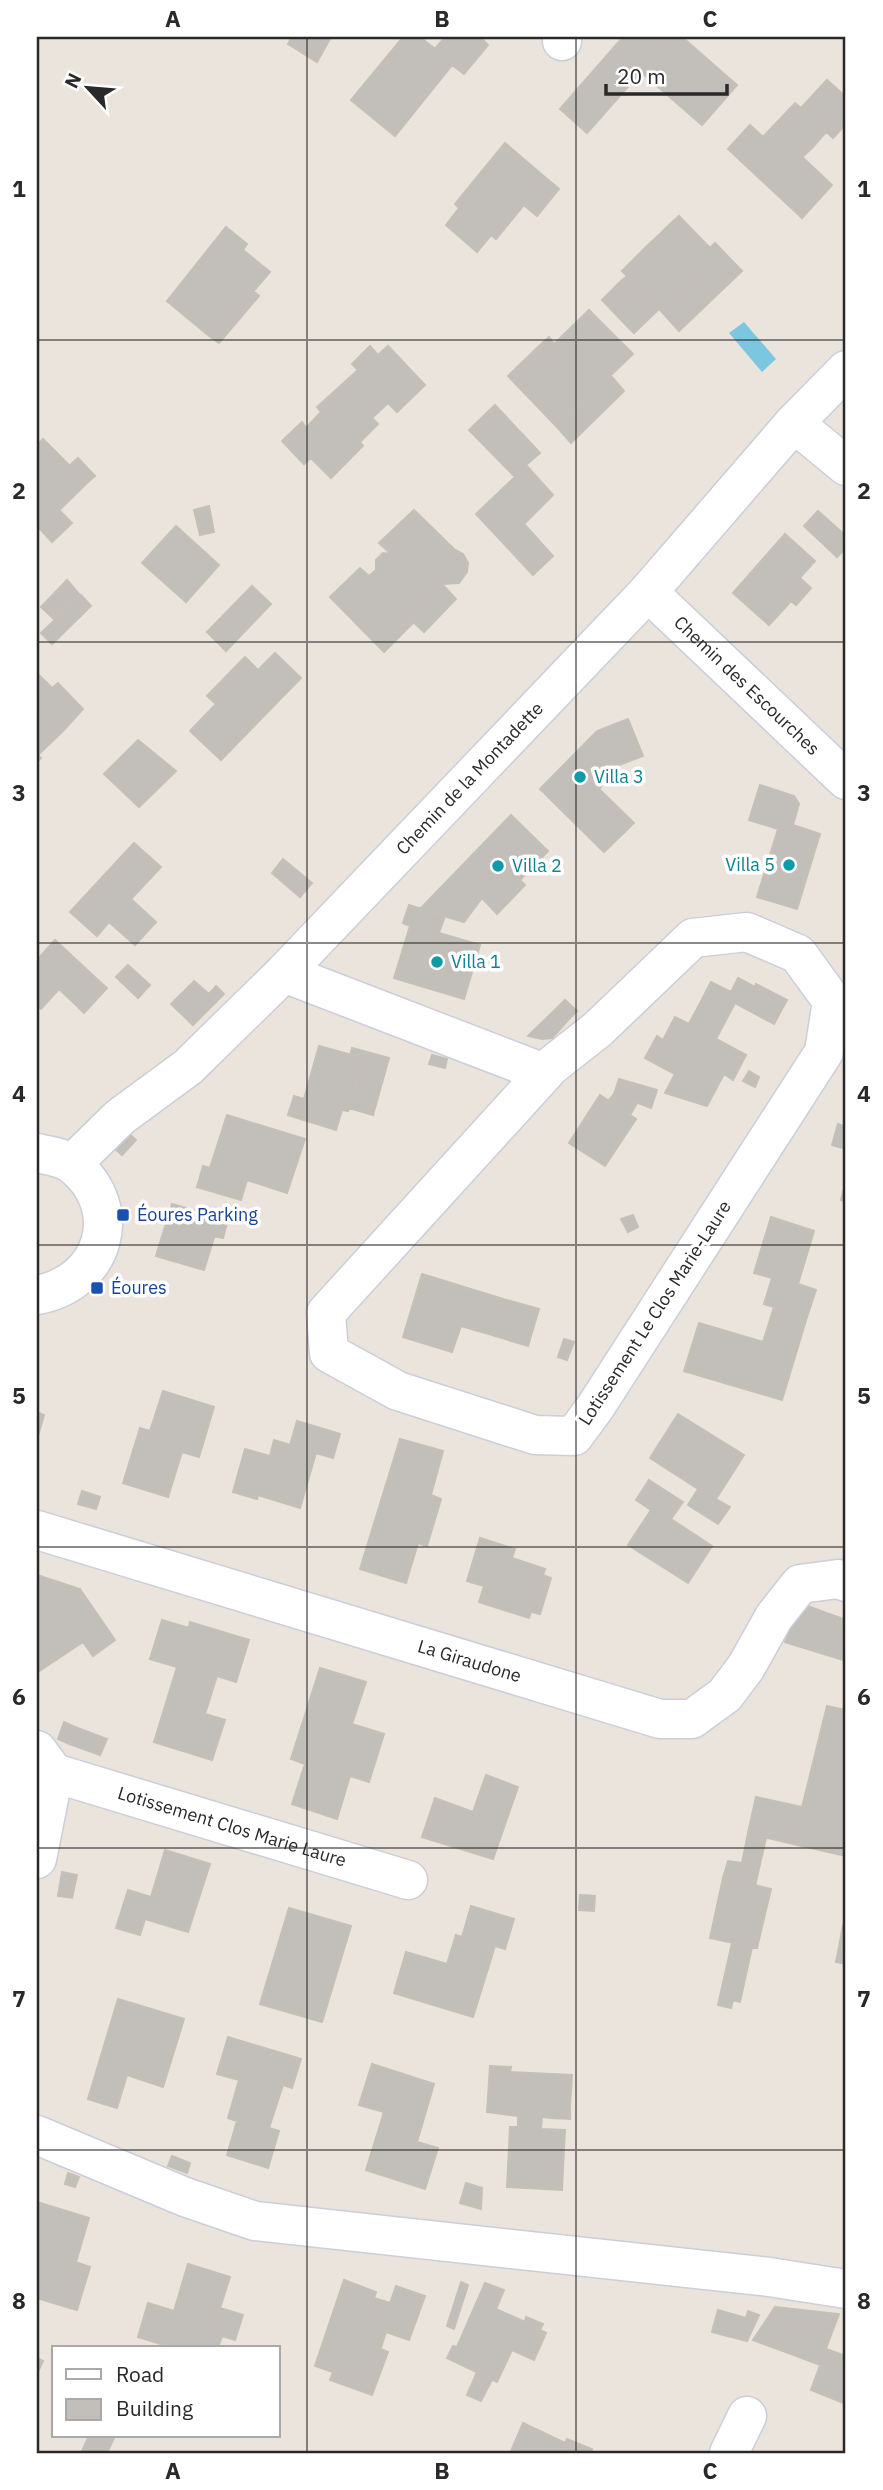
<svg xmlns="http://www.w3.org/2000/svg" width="883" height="2490" font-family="'IBM Plex Sans',sans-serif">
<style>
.water{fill:#7cc7e0}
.building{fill:#c2beb9;stroke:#c5c0b7;stroke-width:2}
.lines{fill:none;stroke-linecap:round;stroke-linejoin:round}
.minor-casing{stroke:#cbced9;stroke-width:41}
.minor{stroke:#fff;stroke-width:38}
.grid{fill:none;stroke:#292929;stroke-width:2;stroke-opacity:0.55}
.culture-dot{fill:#0f9aa8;stroke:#fff;stroke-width:2.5}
.transit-dot{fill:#1a4fb4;stroke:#fff;stroke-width:2.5}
.labels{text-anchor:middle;stroke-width:7;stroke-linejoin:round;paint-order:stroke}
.street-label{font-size:18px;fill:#292929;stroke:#fff}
.culture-label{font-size:18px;fill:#0d838f;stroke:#fff;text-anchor:start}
.transit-label{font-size:18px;fill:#164399;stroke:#fff;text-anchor:start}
.neatline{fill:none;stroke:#292929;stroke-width:2.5}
.grid-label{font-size:23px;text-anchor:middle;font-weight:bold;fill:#292929}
</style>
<rect width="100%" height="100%" fill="#eae4dd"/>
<path class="water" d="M744,322L776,359L762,372L729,333Z"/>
<path class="building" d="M292,37H331L317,62L288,44Z
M403,37H420L435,49L445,37H480L488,45L464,74L452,65L395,136L351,100Z
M623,37H656L666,45L673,37H682L737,85L702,125L641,72L587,133L560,109Z
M656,37H673L666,45Z
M827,80L846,97V129L823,109L813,119L826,132L812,148L807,144L799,154L832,185L802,218L728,149L750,125L763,137L795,103L801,108Z
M823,109L844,126L833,138L813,119Z
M505,143L546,178L496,239L491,235L477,252L446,225L459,208L455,204Z
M807,144L812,148L802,157L799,154Z
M546,178L559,189L537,216L524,205Z
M679,216L710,248L715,243L742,271L679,331L661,311L709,267L669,225Z
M669,225L709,267L661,311L622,271L648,245L652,250L663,239L659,235Z
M226,227L247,244L243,250L270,272L253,292L248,287L208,335L167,301Z
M659,235L663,239L652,250L648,245Z
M627,276L659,309L634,333L626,325L645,307L621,281Z
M621,281L645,307L626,325L602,300Z
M248,287L259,296L219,343L208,335Z
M589,310L633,354L557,427L508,376L537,348L549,360L558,350L553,345Z
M549,337L558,350L549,360L537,348Z
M370,346L378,355L388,346L425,385L397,412L388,403L372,418L378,424L360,442L363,446L331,478L311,458L304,464L282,441L302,422L306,428L321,412L317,407L358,370L352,364Z
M611,376L624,391L571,443L557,427Z
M495,405L540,453L526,465L553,495L524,524L553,556L533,575L476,514L515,477L469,430Z
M43,439L87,483L40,529L37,526V445Z
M78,458L95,476L87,483L69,466Z
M209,506L214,532L200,535L194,510Z
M59,510L72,523L52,542L40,529Z
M414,510L454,549L463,554L468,563L467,572L459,583L442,584L409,618L413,623L384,652L330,597L360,568L369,576L376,570V560L383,553L391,554L379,543Z
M818,511L846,536V548L837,557L804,526Z
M176,526L219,565L186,602L142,563Z
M785,534L815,561L784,595L791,601L769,625L733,593Z
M800,578L811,588L796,605L784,595Z
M67,580L79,594L54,619L41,607Z
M442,584L456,599L424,632L409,618Z
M252,586L271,604L226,651L207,632Z
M81,595L91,606L52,644L41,633Z
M275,653L301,678L221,760L190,731L216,704L207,696L245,657L258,670Z
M38,674L52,688L58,683L83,709L64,730L37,702Z
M37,702L64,730L38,755L41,758L37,762Z
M628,719L643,756L619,765L599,789L634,823L604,852L540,789L597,731Z
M138,740L176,771L139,807L104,774Z
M760,785L794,796L799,804L793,825L820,834L797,909L757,897L778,829L749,820Z
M511,815L548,851L520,880L525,885L497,914L482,898L464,922L420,909Z
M134,843L161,867L131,899L156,922L135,945L109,922L97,936L70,912Z
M283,859L312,883L300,897L272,873Z
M409,905L445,916L439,933L480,945L464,999L394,978L410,926L403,923Z
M55,940L98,980L75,1004L59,989L41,1009L37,1006V960Z
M128,965L150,985L138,998L116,977Z
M738,978L755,987L756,984L787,1000L774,1024L735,1003L716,1039L746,1055L733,1080L724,1074L707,1106L665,1093L675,1074L645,1058L657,1036L663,1040L675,1017L689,1024L711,982L731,992Z
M98,980L107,988L84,1013L75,1004Z
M194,981L217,1001L193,1025L171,1004Z
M216,986L224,994L217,1001L209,994Z
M565,1000L577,1011L570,1018L559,1006Z
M559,1006L570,1018L552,1038L542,1039L528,1036Z
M319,1046L363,1058L348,1111L342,1110L336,1130L288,1115L294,1096L304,1099Z
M352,1048L389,1058L373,1115L349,1108L363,1058L350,1055Z
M432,1055L447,1059L445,1068L429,1064Z
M749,1071L759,1077L755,1087L743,1081Z
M619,1079L657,1090L651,1108L614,1094Z
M614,1094L637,1103L630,1115L608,1101Z
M600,1095L636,1119L605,1166L569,1143Z
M227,1115L305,1139L287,1193L247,1180L241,1200L197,1187L203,1166L210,1168Z
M838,1124L846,1127V1149L832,1145Z
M125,1130L136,1140L122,1155L111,1145Z
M846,1181V1202L841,1200Z
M172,1204L220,1218L204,1270L156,1256Z
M633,1215L638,1227L628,1232L621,1219Z
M771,1217L814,1231L798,1284L816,1290L807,1317L764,1304L772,1278L754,1273Z
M219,1220L227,1223L223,1238L214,1236Z
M422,1274L503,1299L492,1335L461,1326L452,1352L403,1337Z
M503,1299L539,1309L528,1346L492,1335Z
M774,1307L807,1317L782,1400L684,1371L699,1323L763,1342Z
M564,1339L574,1342L567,1360L558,1357Z
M163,1391L214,1407L199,1457L182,1452L168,1497L123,1483L140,1428L150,1431Z
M37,1412L44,1415L37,1439Z
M678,1414L744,1455L716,1499L730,1507L718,1524L688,1505L698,1489L650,1458Z
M297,1421L340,1434L333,1458L316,1453L300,1508L258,1495L257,1499L233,1492L245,1449L270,1456L274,1440L290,1445Z
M400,1439L443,1451L431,1495L441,1499L427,1546L418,1543L406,1583L360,1569Z
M649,1480L683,1502L671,1519L712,1546L688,1583L628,1545L651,1510L636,1500Z
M82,1491L100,1497L96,1509L78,1504Z
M480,1538L515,1549L512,1558L545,1569L529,1618L479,1602L484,1586L467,1581Z
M37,1575L80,1589L115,1640L93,1656L83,1642L38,1672Z
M543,1575L551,1578L540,1614L532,1612Z
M799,1603L846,1620V1661L785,1642Z
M162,1620L189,1628L190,1622L249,1640L236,1682L217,1676L205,1714L225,1720L212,1760L154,1742L177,1667L150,1659Z
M320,1668L366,1682L352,1724L384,1734L369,1782L350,1776L337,1819L292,1804L305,1764L291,1759Z
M827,1706L846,1710V1856L793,1844Z
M64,1722L75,1727L69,1744L58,1739Z
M75,1727L107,1739L100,1755L69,1744Z
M486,1775L518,1787L493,1859L422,1837L435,1798L473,1812Z
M756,1797L802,1807L793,1844L748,1833Z
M748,1833L766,1838L755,1886L723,1878L728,1861L742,1863Z
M165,1850L210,1864L188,1932L145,1919L140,1935L116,1928L128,1890L151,1897Z
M62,1872L77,1875L72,1898L58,1896Z
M723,1878L771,1889L757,1948L710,1938Z
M580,1895L595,1896L594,1911L579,1910Z
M471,1906L514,1919L505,1949L495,1946L473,2017L394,1993L406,1952L447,1964L456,1935L462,1937Z
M289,1908L351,1926L322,2022L260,2004Z
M843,1925H846V1949L839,1947Z
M732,1943L752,1947L740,2002L733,2000L731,2008L718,2005Z
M839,1947L846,1949V1964L836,1962Z
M118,1999L184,2019L163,2087L127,2075L117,2108L88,2099Z
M228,2037L301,2059L292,2088L283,2085L269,2128L279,2131L268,2168L227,2155L237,2121L228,2118L239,2080L217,2074Z
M372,2064L434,2084L417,2142L438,2148L425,2189L366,2170L384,2112L359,2105Z
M490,2066L511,2067L510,2072L572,2075L570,2106H552L551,2118L542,2117L541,2129L565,2130L563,2169L544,2168V2189L507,2187L510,2127H518V2116L487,2112Z
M552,2106H570V2119L551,2118Z
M172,2156L190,2163L187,2173L168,2166Z
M544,2168L563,2169L562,2190L544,2189Z
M68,2173L79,2177L75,2187L65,2184Z
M466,2183L482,2188L481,2209L460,2203Z
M37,2202L89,2218L63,2306L37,2298Z
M75,2262L90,2267L77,2310L63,2306Z
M188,2264L230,2277L212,2333L222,2336L218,2348H174L138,2337L148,2303L174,2311Z
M344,2280L376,2292L371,2307L387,2312L396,2286L425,2296L409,2340L386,2332L369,2385L315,2366Z
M461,2282L468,2285L454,2329L447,2326Z
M485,2283L504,2290L496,2309L525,2322L526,2317L543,2324L540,2330L546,2333L534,2360L512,2350L497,2382L447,2358L453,2346L457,2347Z
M374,2298L390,2303L387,2312L371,2307Z
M775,2307L839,2314L831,2335L806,2326L789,2324L780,2350L753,2340Z
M220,2308L243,2315L235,2340L212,2333Z
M718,2310L746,2318L748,2311L759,2315L747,2341L712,2332Z
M789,2324L806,2326L831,2335L820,2365L780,2350Z
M381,2349L388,2352L372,2395L330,2380L333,2372L369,2385Z
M826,2349L846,2356V2404L811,2390Z
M37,2358L43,2361L37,2374Z
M477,2372L492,2380L481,2401L467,2395Z
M523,2423L565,2443L567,2439L592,2449L591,2453H516L511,2451Z
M89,2436H110L114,2438L107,2453H81Z"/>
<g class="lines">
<g class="minor-casing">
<g id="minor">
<path d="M562,37V41"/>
<path d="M794,423L846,466"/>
<path id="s1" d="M648,592L846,780"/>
<path d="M747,932L798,954L832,1001L824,1052L596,1406L574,1436L535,1435L398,1391L329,1353L326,1313L551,1066L598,1029L693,938Z"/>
<path d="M284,973L544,1073"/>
<path d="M37,1153C49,1156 63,1157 73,1165C127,1209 104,1283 37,1295"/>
<path id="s2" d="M72,1164L120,1117L188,1067L284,973L648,592L794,423L846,370"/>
<path id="s3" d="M37,1530L660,1719H692L725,1695L746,1667L774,1617L800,1584L838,1579L846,1582"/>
<path d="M37,1750L54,1773L37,1859"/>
<path id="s4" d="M54,1773L408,1880"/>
<path d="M37,2135L185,2197L255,2221L769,2277L846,2289"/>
<path d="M729,2453L747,2416"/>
</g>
</g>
<use href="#minor" class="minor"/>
</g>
<path class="grid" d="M307,37V2453M576,37V2453M37,340H846M37,642H846M37,943H846M37,1245H846M37,1547H846M37,1848H846M37,2150H846"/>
<g class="culture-dot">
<circle cx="580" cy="777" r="7"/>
<circle cx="789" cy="865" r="7"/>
<circle cx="498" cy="866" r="7"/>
<circle cx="437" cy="962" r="7"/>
</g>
<g class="transit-dot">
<rect x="116" y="1208" width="14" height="14" rx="3.5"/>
<rect x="90" y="1281" width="14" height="14" rx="3.5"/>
</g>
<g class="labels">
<g class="street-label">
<text dy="6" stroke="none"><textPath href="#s1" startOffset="136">Chemin des Escourches</textPath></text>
<text dy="6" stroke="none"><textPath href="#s2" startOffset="555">Chemin de la Montadette</textPath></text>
<text transform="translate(655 1313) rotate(-57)" y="6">Lotissement Le Clos Marie-Laure</text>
<text dy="6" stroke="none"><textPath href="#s3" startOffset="452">La Giraudone</textPath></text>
<text dy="6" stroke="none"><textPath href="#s4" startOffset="186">Lotissement Clos Marie Laure</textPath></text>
</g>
<g class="culture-label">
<text x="594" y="783">Villa 3</text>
<text x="775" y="871" text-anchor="end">Villa 5</text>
<text x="512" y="872">Villa 2</text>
<text x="451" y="968">Villa 1</text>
</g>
<g class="transit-label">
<text x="137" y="1221">Éoures Parking</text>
<text x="111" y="1294">Éoures</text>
</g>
</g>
<rect width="883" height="2490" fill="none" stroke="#ffffff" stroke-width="77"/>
<rect x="52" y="2346" width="228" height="91" fill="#ffffff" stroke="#a9a9a9" stroke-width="2"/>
<rect x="66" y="2369" width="35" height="10" fill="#ffffff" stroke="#a9a9a9" stroke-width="2"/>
<text x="116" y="2382" font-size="21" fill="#292929">Road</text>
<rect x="66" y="2399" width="35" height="21" fill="#c2beb9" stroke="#a9a9a9" stroke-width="2"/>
<text x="116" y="2416" font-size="21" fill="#292929">Building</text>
<g transform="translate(88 88) rotate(296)" stroke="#ffffff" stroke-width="5" paint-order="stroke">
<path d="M0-5L12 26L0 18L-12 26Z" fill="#292929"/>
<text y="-10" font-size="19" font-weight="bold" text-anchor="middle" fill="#292929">N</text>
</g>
<path d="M606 84v10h121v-10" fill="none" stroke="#292929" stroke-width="3.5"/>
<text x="617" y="84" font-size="21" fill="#292929" stroke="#ffffff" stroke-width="5" paint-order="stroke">20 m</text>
<rect x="38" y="38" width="806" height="2414" class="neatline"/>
<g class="grid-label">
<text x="173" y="27">A</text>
<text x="442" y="27">B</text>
<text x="710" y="27">C</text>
<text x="19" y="197">1</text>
<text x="864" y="197">1</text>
<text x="19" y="499">2</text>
<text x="864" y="499">2</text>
<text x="19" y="801">3</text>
<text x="864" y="801">3</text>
<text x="19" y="1102">4</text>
<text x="864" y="1102">4</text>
<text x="19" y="1404">5</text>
<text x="864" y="1404">5</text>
<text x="19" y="1705">6</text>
<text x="864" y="1705">6</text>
<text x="19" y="2007">7</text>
<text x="864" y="2007">7</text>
<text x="19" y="2309">8</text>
<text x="864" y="2309">8</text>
<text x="173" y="2479">A</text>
<text x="442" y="2479">B</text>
<text x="710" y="2479">C</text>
</g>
</svg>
